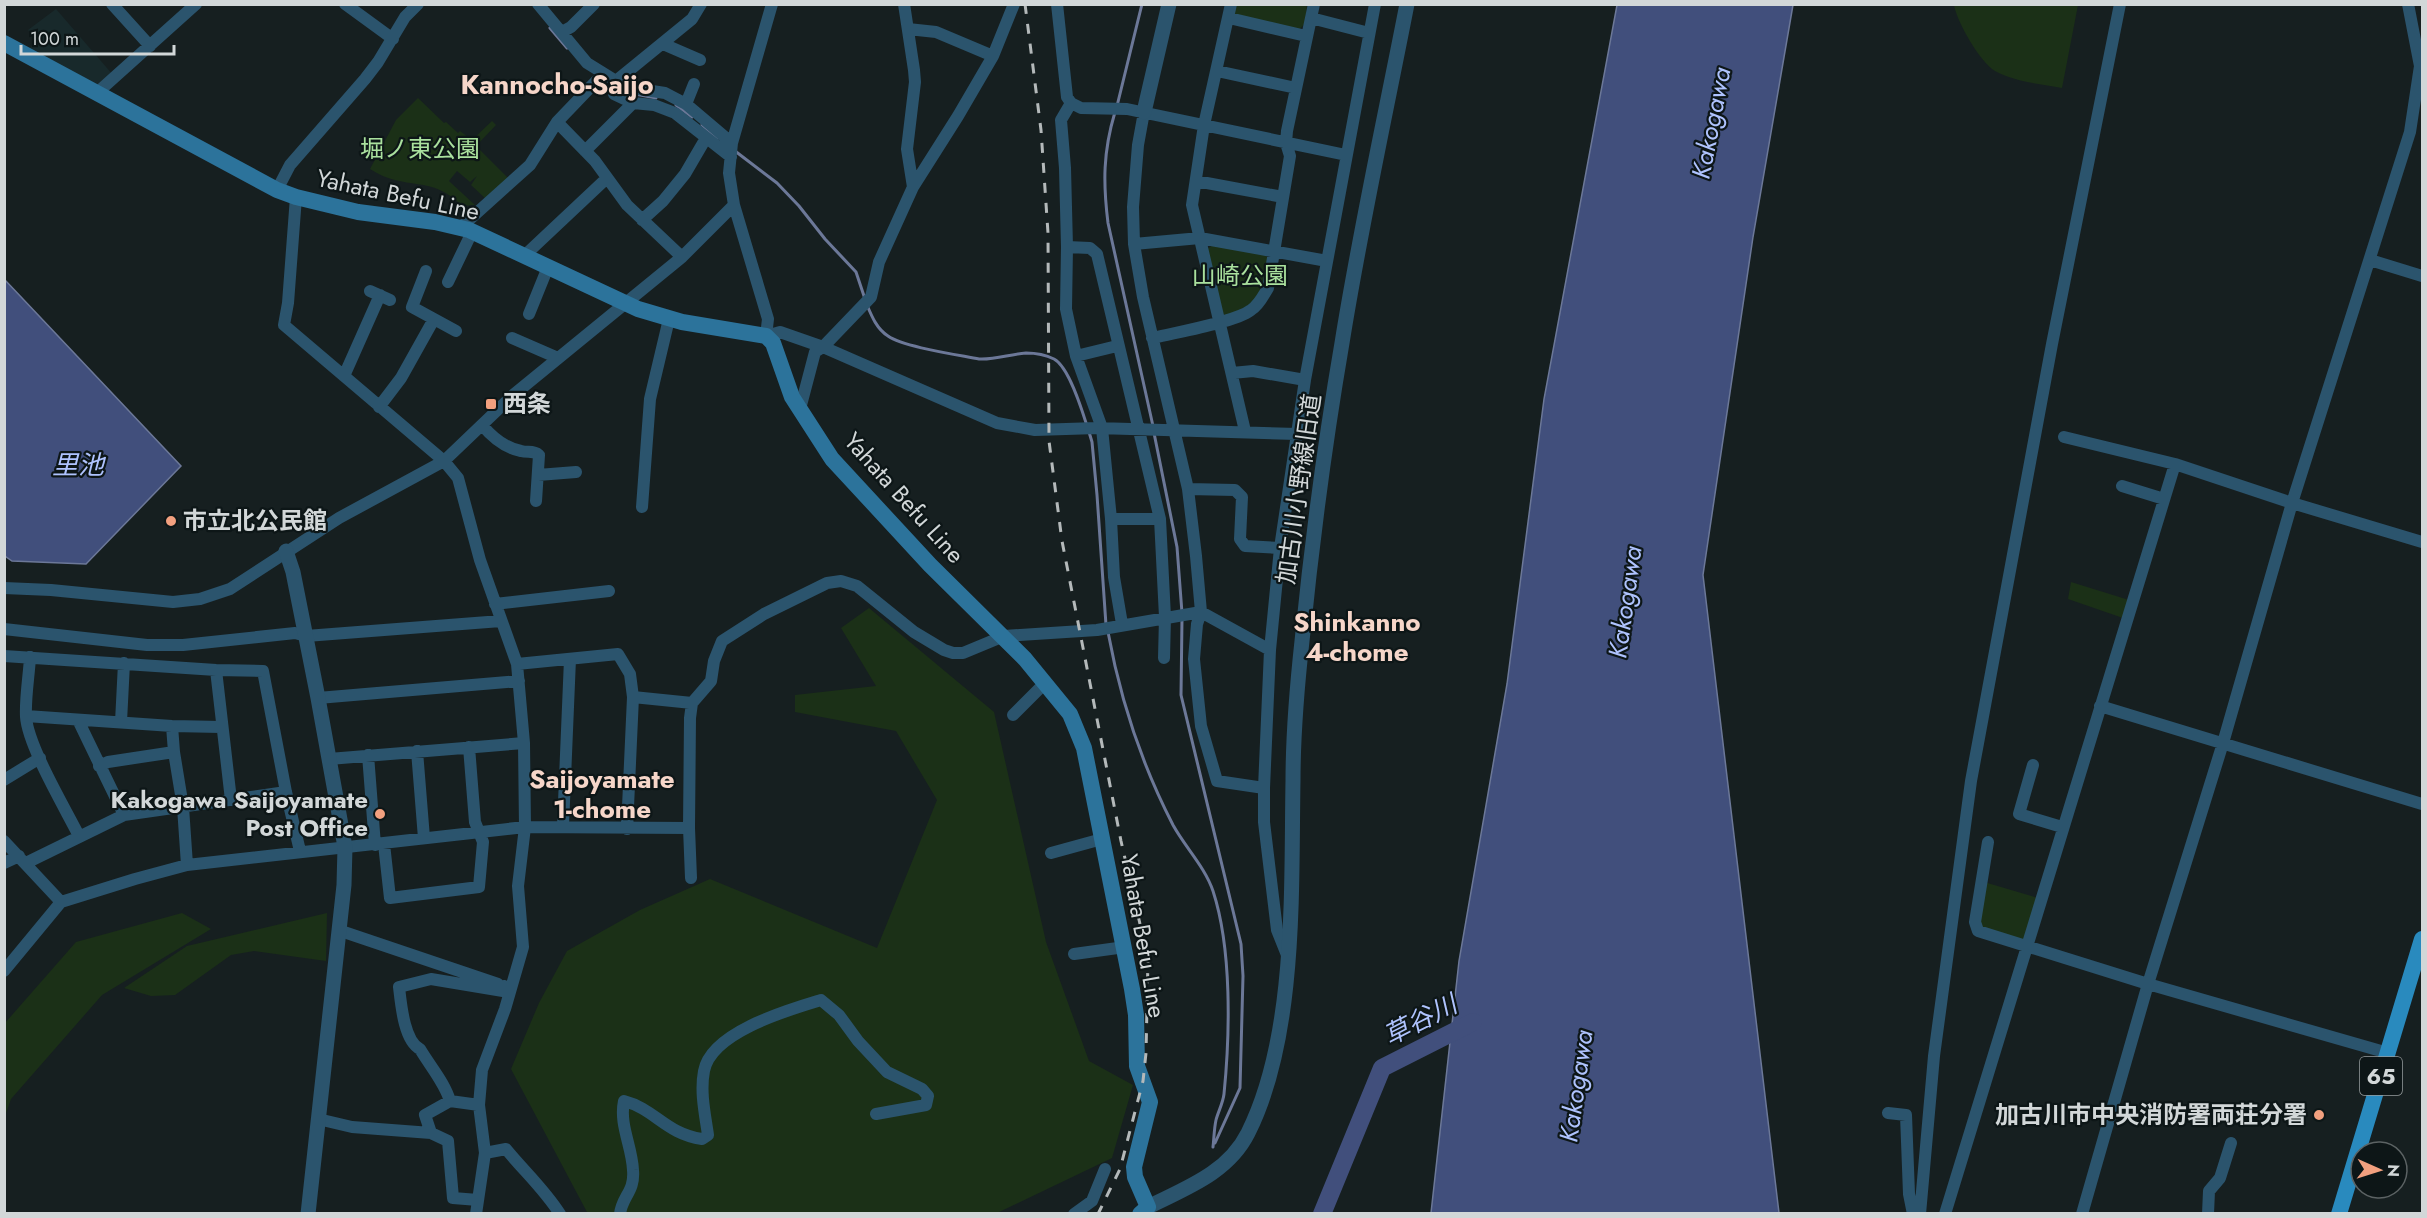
<svg xmlns="http://www.w3.org/2000/svg" width="2427" height="1218" font-family="Jost,'Noto Sans JP',sans-serif">
<style>
.built{fill:#18292b}
.green{fill:#1b3017}
.water{fill:#414f7c;stroke:#6c7898;stroke-width:1.5}
.lines{fill:none;stroke-linecap:round;stroke-linejoin:round}
.stream{stroke:#6c7898;stroke-width:3}
.river{stroke:#414f7c;stroke-width:18}
.minor{stroke:#2b546d;stroke-width:12}
.tertiary{stroke:#2b546d;stroke-width:15}
.secondary{stroke:#2c739b;stroke-width:16}
.primary{stroke:#298abe;stroke-width:16}
.rail{stroke:#b4b9ba;stroke-width:3;stroke-dasharray:10 10;stroke-linecap:butt}
.poi-dot{fill:#f2a07f;stroke:#0d1617;stroke-width:2}
.labels{text-anchor:middle;stroke-width:4.5;stroke-linejoin:round;paint-order:stroke}
.shield{fill:#0d1617;stroke:#979d9e;stroke-width:1.5}
.shield-label{font-size:22px;font-weight:bold;fill:#d2d7d8}
.park-label{font-size:24px;fill:#aae19e;stroke:#0d1617}
.street-label{font-size:24px;fill:#d2d7d8;stroke:#0d1617}
.poi-label{font-size:24px;font-weight:bold;fill:#d2d7d8;stroke:#0d1617;text-anchor:start}
.water-label{font-size:26px;font-style:italic;fill:#afc3fe;stroke:#0d1617}
.neighbourhood-label{font-size:26px;font-weight:bold;fill:#f6d6c9;stroke:#0d1617}
.quarter-label{font-size:27px;font-weight:bold;fill:#f6d6c9;stroke:#0d1617}
</style>
<rect width="100%" height="100%" fill="#161f20"/>
<path class="built" d="M56,9L113,75L100,88L28,50L37,40L28,30Z"/>
<path class="green" d="M1307,4L1305,24L1296,32L1234,18L1232,5Z
M1954,5H2078L2062,88C2041,84 2015,82 1995,71C1980,62 1957,22 1954,5Z
M418,98L444,123L446,122L458,133L460,131L472,140L492,121L496,125L476,146L509,179L487,200L471,185L477,176L470,182L457,171L449,181L475,205L462,206C432,174 405,192 370,169L396,120Z
M1213,245L1264,254L1270,260L1261,298L1227,317L1221,312L1207,249Z
M2071,582L2129,600L2123,618L2068,599Z
M869,608L994,712L1046,942L1089,1061L1133,1085L1112,1158L997,1213L588,1214L511,1069L539,1003L567,951L640,910L710,879L877,948L937,800L896,731L795,712V695L876,686L841,628Z
M1984,882L2038,898L2024,941L1980,928Z
M182,913L211,929L102,995L11,1099L5,1116V1023L76,942Z
M327,913L326,961L254,951L231,955L175,995L151,996L124,988L187,946Z"/>
<path class="water" d="M1617,5H1793L1753,237L1703,575L1779,1213H1431L1459,961L1507,684L1544,399Z
M5,280L181,466L86,564L12,561L5,556Z"/>
<g class="lines">
<path class="stream" d="M550,28L567,48
M619,88L635,94L656,98
M676,105L692,117
M1117,106L1142,4
M1115,112C1103,152 1103,183 1108,223L1153,426
M702,125L717,139
M735,151L777,183L799,206L825,239L856,272L865,299
M867,305C872,317 877,329 888,336C903,347 959,355 979,359C995,360 1010,354 1026,353C1035,353 1046,355 1054,359C1069,367 1082,410 1087,426
M1089,432L1092,442L1097,495L1106,625
M1154,433L1177,547L1182,613
M1182,619L1181,695L1241,944L1243,976L1240,1088L1215,1143
M1108,632C1120,698 1142,765 1173,825C1185,847 1205,867 1213,891C1232,949 1230,1034 1224,1094C1223,1103 1218,1112 1216,1120C1214,1129 1214,1139 1213,1147"/>
<path class="river" d="M1322,1214L1382,1068L1473,1022"/>
<path class="minor" d="M112,4L150,46
M345,4L393,39
M538,4L587,63L616,81L639,89L665,93L686,104L732,143
M772,4L732,143L729,173L734,205L768,319L766,336L780,332L823,347L997,423L1035,430L1097,428L1297,434
M904,4L914,70L915,82L907,149L913,187
M1057,4L1067,97L1071,103L1081,108L1127,109L1346,155
M1231,4L1204,125L1192,205L1245,431
M1229,18L1306,36
M1311,18L1369,33
M562,32L571,27L594,4
M663,44L700,60
M993,56L1014,4
M1217,71L1296,88
M616,81L692,19L701,4
M619,83L614,94L633,103L654,105L675,113L731,157
M98,92L196,4
M1071,103L1061,120L1065,168L1067,247L1066,309L1076,356L1102,428L1111,519L1114,577L1122,624
M686,104L694,84
M1144,112L1138,145L1133,207L1134,244L1143,297L1188,489L1196,556L1201,612L1197,624L1194,659L1201,726L1217,781L1264,788
M557,122L595,161L627,205L682,257
M585,151L633,103
M1196,181L1283,197
M277,190L290,165L365,79L378,62L405,17L418,4
M296,197L288,303L284,325L444,461L458,478L480,560L517,664L524,743L525,827L518,886L523,947L505,1009L482,1070L479,1105L485,1153L476,1214
M642,220L663,201L685,174L706,138
M460,228L530,165L557,122L603,74
M1134,244L1200,238L1327,261
M1067,247L1090,248L1097,254L1160,519L1165,617L1164,658
M524,256L607,178
M2370,260L2422,276
M426,271L412,307L456,331
M448,282L472,232
M370,291L390,300
M529,314L548,267
M512,338L558,358
M1152,338C1174,333 1236,322 1251,310C1259,305 1263,296 1268,288L1290,156L1286,143L1287,131L1314,4
M1076,356L1117,346
M1232,373L1253,371L1305,380
M344,376L380,295
M379,407L401,378L434,319
M800,409L815,352L823,347L871,297L879,262L913,187L958,116L993,56L936,32L908,29
M482,425C492,437 505,448 521,451C528,453 533,450 539,455L536,501
M2064,437L2175,464L2292,503L2422,542
M538,475L576,472
M2122,486L2164,499
M1188,489L1235,490L1242,497L1240,539L1245,546L1280,548
M642,507L650,399L669,319
M1111,519H1160
M4,588L51,590L173,602L200,599L230,589L339,518L444,461L512,396L682,257L734,205
M495,604L609,591
M4,629L147,645H183L295,633L306,636L501,621
M4,656L216,670L263,671L286,792L300,851
M30,657C29,676 25,698 26,717C28,746 65,808 79,836
M517,664L618,654L630,674L633,697
M216,670L231,800
M318,698L519,681
M2100,706L2422,804
M1013,715L1045,683
M26,716L172,726L221,727
M78,720L124,815
M121,722L124,663
M172,726L174,752L183,807L187,865
M417,751L424,838
M368,755L375,845
M329,759L524,743
M2033,765L2019,814L2062,827
M99,766L108,762L174,752
M4,780L40,758
M563,826L570,659
M689,828L691,878
M627,829L633,697L692,703
M4,841L61,902
M1988,842L1975,922L1978,931L2148,984L2388,1053
M384,844L390,898L479,887L483,842L475,822L469,747
M1051,853L1102,839
M4,863L19,856
M26,863L124,815L286,792
M338,930L498,984
M1074,954L1125,947
M1287,955L1277,930L1264,822V788L1270,650L1280,548L1305,380L1375,4
M4,971L61,902L135,879L187,865L525,827L689,828L690,718L692,703L711,681L714,661L722,641L764,614L827,583L841,581L857,586L914,632L944,650L953,653H963L1004,636L1097,630L1201,612L1270,650
M450,1101C445,1083 430,1066 420,1049C404,1041 401,1004 399,987L431,979L503,991L504,986
M1888,1113L1906,1115L1909,1194L1913,1214
M318,1119L352,1127L431,1133L448,1141L453,1198L478,1200
M431,1133L425,1115L450,1101L479,1105
M485,1153L506,1149C524,1171 545,1190 560,1214
M620,1214C622,1196 635,1192 633,1170C632,1146 619,1125 624,1101C655,1109 666,1134 702,1139L708,1135C705,1114 700,1092 704,1071C711,1032 788,1010 821,1000L839,1015L858,1041L887,1072L922,1089L928,1096L926,1105L876,1114
M1074,1214L1092,1201L1105,1169
M1920,1214L1934,1056L1971,781L2052,344L2120,4
M1945,1214L2175,464
M2082,1214L2148,984L2223,743L2292,503L2410,132L2420,66L2408,4
M2208,1214L2209,1191L2220,1178L2231,1143"/>
<path class="tertiary" d="M1144,112L1169,4
M286,551L293,572L318,698L345,847L344,885L308,1214
M1148,1207C1186,1188 1228,1173 1248,1133C1297,1035 1291,889 1293,781C1293,734 1297,687 1302,641C1312,541 1325,442 1342,343C1360,230 1385,117 1407,4"/>
<path class="secondary" d="M4,43L277,190L296,197L358,212L435,222L469,230L638,309L682,322L766,336L773,343L792,397L832,459L930,565L1025,659L1070,714L1084,748L1132,989L1136,1015L1137,1066L1150,1102L1134,1167L1135,1177L1148,1207L1140,1214"/>
<path class="primary" d="M2339,1214L2422,939"/>
<path class="rail" d="M1025,4L1041,130L1048,233L1049,441L1062,541L1121,841L1148,959L1146,1053L1143,1081L1120,1169L1098,1214"/>
</g>
<g class="poi-dot">
<rect x="485" y="398" width="12" height="12" rx="3"/>
<circle cx="171" cy="521" r="6"/>
<circle cx="380" cy="814" r="6"/>
<circle cx="2319" cy="1115" r="6"/>
</g>
<g class="labels">
<rect class="shield" x="2360" y="1057" width="42" height="38" rx="4.5"/>
<g class="shield-label">
<text x="2381" y="1084">65</text>
</g>
<g class="park-label">
<text x="420" y="157">堀ノ東公園</text>
<text x="1240" y="284">山崎公園</text>
</g>
<g class="street-label">
<text transform="translate(398 195) rotate(12)" y="8">Yahata Befu Line</text>
<text transform="translate(1299 489) rotate(-82)" y="8">加古川小野線旧道</text>
<text transform="translate(904 498) rotate(48)" y="8">Yahata Befu Line</text>
<text transform="translate(1143 936) rotate(80)" y="8">Yahata Befu Line</text>
</g>
<g class="poi-label">
<text x="503" y="412">西条</text>
<text x="183" y="529">市立北公民館</text>
<text x="368" y="808" text-anchor="end">Kakogawa Saijoyamate<tspan x="368" dy="28">Post Office</tspan></text>
<text x="2307" y="1123" text-anchor="end">加古川市中央消防署両荘分署</text>
</g>
<g class="water-label">
<text transform="translate(1711 123) rotate(-79)" y="9">Kakogawa</text>
<text x="78" y="474">里池</text>
<text transform="translate(1625 602) rotate(-82)" y="9">Kakogawa</text>
<text transform="translate(1420 1020) rotate(-27)" y="9">草谷川</text>
<text transform="translate(1576 1086) rotate(-82)" y="9">Kakogawa</text>
</g>
<g class="neighbourhood-label">
<text x="1357" y="631">Shinkanno<tspan x="1357" dy="30">4-chome</tspan></text>
<text x="602" y="788">Saijoyamate<tspan x="602" dy="30">1-chome</tspan></text>
</g>
<g class="quarter-label">
<text x="557" y="94">Kannocho-Saijo</text>
</g>
</g>
<rect width="2427" height="1218" fill="none" stroke="#d2d7d8" stroke-width="12"/>
<g transform="translate(2379 1170) rotate(93)"><circle r="28" fill="#0d1617" stroke="#5c6364" stroke-width="1.5"/>
<path d="M0-4.5L10 22L0 15L-10 22Z" fill="#f2a07f"/>
<text y="-9" font-size="16" font-weight="bold" text-anchor="middle" fill="#d2d7d8">N</text>
</g>
<path d="M21 45v9h153v-9" fill="none" stroke="#d2d7d8" stroke-width="3"/>
<text x="30" y="45" font-size="18" fill="#d2d7d8" stroke="#0d1617" stroke-width="4.5" paint-order="stroke">100 m</text>
</svg>
